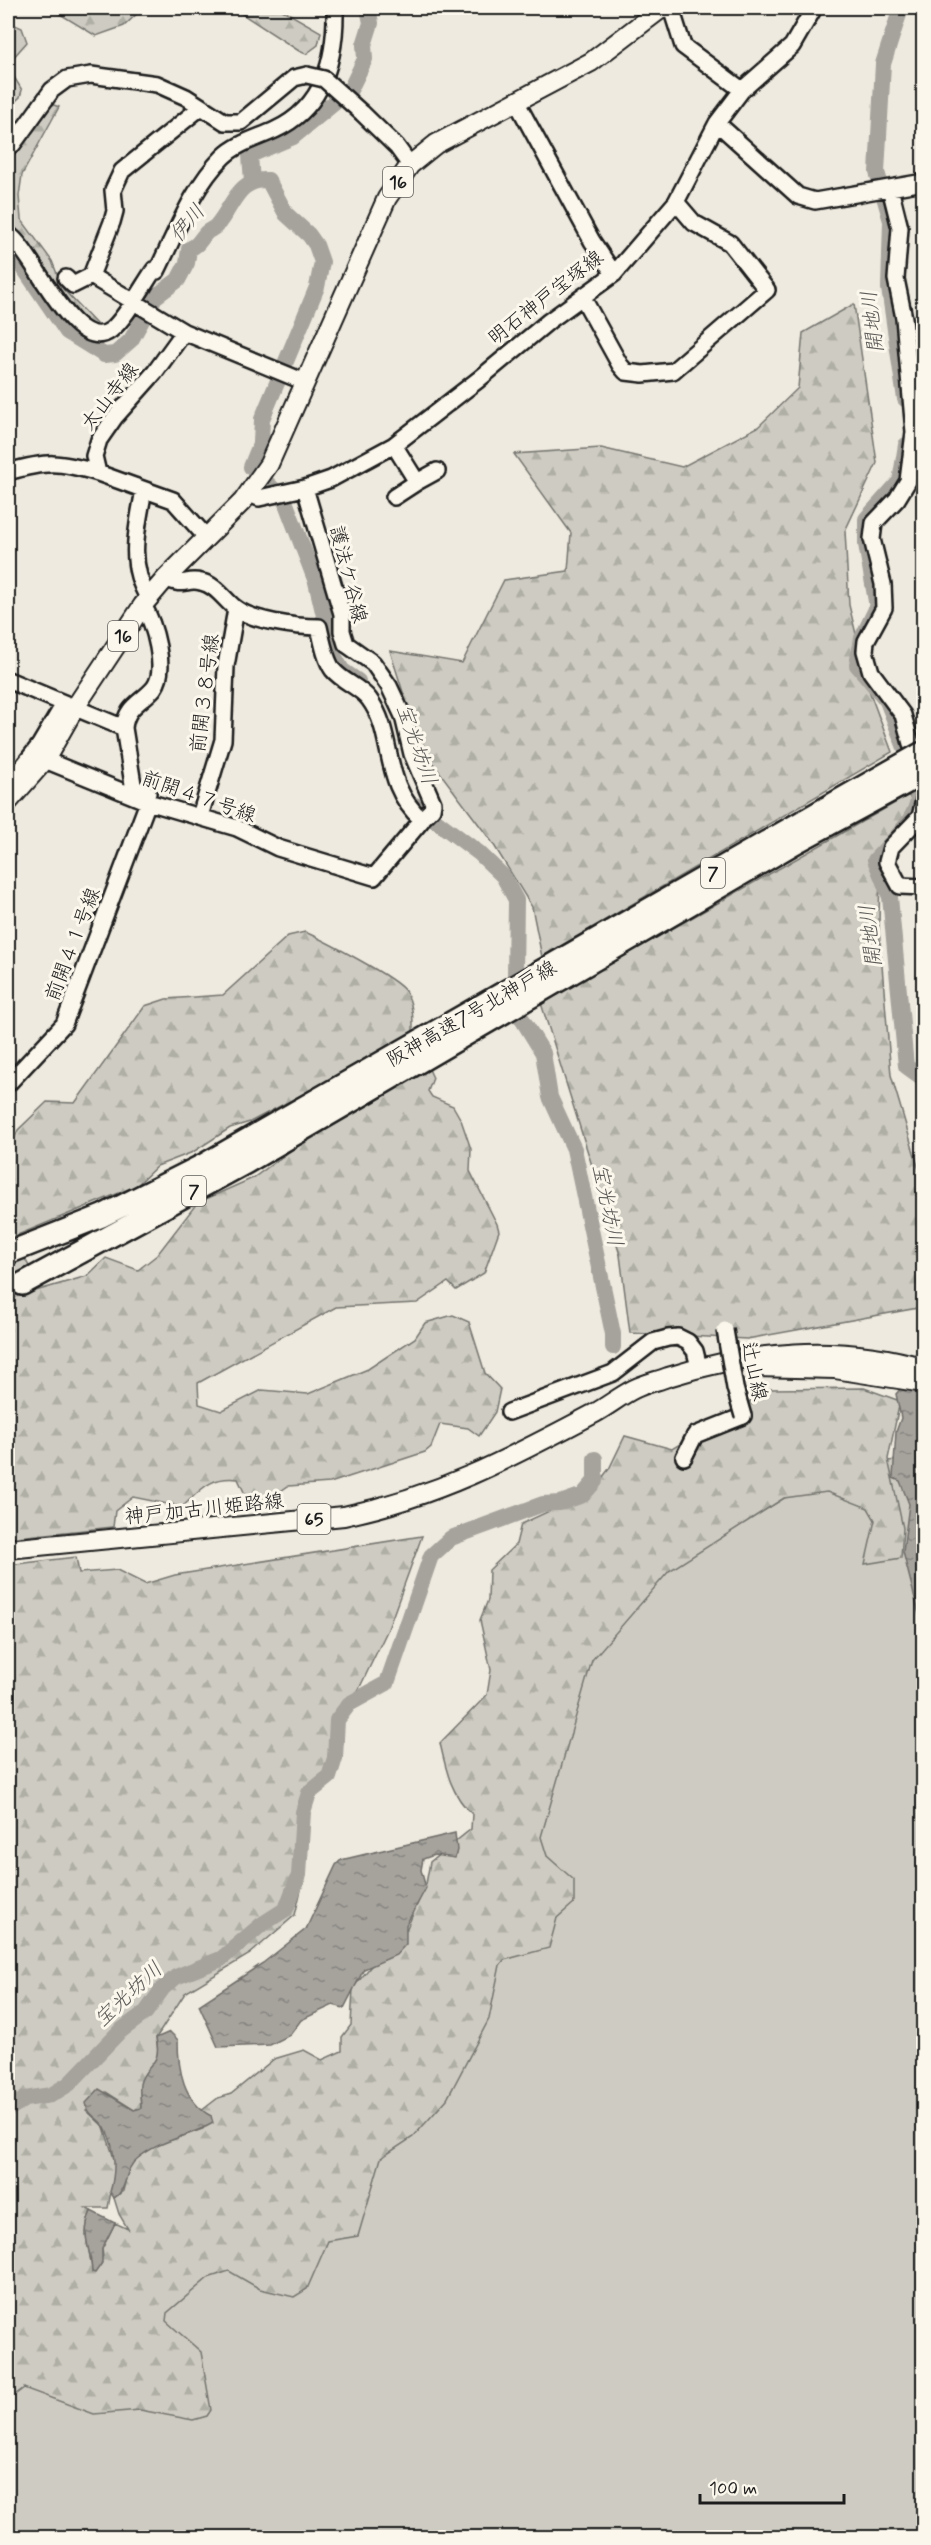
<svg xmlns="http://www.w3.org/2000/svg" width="931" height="2545" font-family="Mynerve,'Klee One',sans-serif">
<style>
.green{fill:#ceccc2;stroke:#75746f;stroke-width:1.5}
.forest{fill:url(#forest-firs);stroke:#75746f;stroke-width:1.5}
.water{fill:url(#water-ripples);stroke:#6f6d69;stroke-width:1.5}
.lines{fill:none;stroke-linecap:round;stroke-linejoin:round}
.river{stroke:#a6a39d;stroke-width:16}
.highway-tunnel{stroke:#c4c1b8;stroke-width:21;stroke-dasharray:21 10;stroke-linecap:butt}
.minor-casing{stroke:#1c1c1c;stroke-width:20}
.major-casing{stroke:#1c1c1c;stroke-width:22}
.highway-casing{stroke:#1c1c1c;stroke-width:26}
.minor{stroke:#fbf7ec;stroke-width:15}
.major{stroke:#fbf7ec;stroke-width:18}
.highway{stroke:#fbf7ec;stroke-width:21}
.minor-bridge-casing{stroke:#1c1c1c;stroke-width:20;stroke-linecap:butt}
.highway-bridge-casing{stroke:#1c1c1c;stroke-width:26;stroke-linecap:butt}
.minor-bridge{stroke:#fbf7ec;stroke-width:15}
.highway-bridge{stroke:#fbf7ec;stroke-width:21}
.labels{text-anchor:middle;stroke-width:6;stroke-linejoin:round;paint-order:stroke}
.shield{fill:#fbf7ec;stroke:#5f5e5a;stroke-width:1.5}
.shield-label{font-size:18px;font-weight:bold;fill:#1c1c1c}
.street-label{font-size:20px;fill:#1c1c1c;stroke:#fbf7ec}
.water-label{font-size:21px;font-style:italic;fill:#5a5956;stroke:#fbf7ec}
</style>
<defs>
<pattern id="forest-firs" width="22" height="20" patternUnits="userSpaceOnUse" patternTransform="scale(1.5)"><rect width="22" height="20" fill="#ceccc2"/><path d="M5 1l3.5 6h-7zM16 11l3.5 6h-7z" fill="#b0afa6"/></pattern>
<pattern id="water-ripples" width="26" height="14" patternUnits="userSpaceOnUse" patternTransform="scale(1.5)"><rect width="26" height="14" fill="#a6a39d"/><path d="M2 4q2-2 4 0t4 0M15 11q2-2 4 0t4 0" fill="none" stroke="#86847f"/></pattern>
</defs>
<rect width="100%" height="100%" fill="#eeeadf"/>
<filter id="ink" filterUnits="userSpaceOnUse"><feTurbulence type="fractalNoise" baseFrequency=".0167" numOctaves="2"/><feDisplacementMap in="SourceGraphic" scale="12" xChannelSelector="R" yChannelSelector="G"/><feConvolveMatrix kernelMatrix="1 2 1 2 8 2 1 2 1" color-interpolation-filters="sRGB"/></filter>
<g filter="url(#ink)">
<path class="green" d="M923,1458V2537L8,2538V2391L374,2104L561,1636L838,1465Z"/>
<path class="forest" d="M50,8H143L124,26L96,36Z
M233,8H279L321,32L318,45L306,54L299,51Z
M8,22L22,28L27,42L12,59L14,77L22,90L20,97L8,108Z
M51,104L59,107L22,175L19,196L21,219L52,261L63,289L98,326L93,332L66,304L8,227V157Z
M854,304L877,463L845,531L849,605L870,693L892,752L542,957L532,907L492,842L420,746L390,651L462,663L504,580L568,571L571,533L514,454L601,448L682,467L758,427L798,388L803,333Z
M909,795L913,805L880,855L879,929L891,1075L923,1183V1307L747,1339L630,1333L620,1255L541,1003Z
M305,932C323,940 395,977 405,991C414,1004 413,1021 413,1036L250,1122L230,1128L193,1152L157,1166L136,1186L8,1239V1152L18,1130L47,1102L75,1103L145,1006L166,999L223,995L288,936Z
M428,1067L433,1078L428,1091L432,1097L453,1106L461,1120L471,1149L470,1171L497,1224L499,1231L484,1273L456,1290L448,1282L417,1303L336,1307L198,1383L199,1404L221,1411L262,1390L308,1394L368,1369L415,1338L425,1323L453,1315L469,1322L485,1373L500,1389L495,1412L479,1436L468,1428L440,1424L431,1447L425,1452L330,1483L288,1486L257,1508L250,1505L238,1479C209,1476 201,1490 182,1507L133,1497L115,1511L113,1527L8,1538V1263L24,1257L31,1270L9,1282L15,1297L87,1276L106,1258L138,1270L157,1255L197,1203L253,1178L304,1141Z
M864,1388L900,1401L888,1459L903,1528L901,1558L865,1564L875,1520L868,1508L827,1492L784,1498L669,1571L592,1660L541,1837L547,1856L574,1880V1903L557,1918L549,1948L504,1960L500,1965L489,2019L447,2099L413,2137L381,2158L358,2236L328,2241L307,2289L294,2297L260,2289L229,2271L208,2278L167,2313L166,2321L201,2352L211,2410L207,2416L193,2420L140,2410L94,2414L24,2388L8,2400V1565L76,1557L79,1573L117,1570L145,1584L175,1575L422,1536L388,1629L359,1689L333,1730L325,1774L304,1815L301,1890L295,1915L250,1954L185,1993L156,2038C163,2067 146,2063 141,2083C139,2090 141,2100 141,2108L134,2110L106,2092L86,2110L104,2127L116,2165L108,2208H86L91,2211C80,2239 91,2245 92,2272L103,2256L102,2249L115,2223L128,2229L119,2214L114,2198L123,2191L128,2169L135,2159L157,2145L203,2129L211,2116L201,2111L218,2098L231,2094L274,2059L304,2050L322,2060L342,2051V2037L351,2025L353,1988L371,1966L397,1951L426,1884L430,1862L471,1829L472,1814C451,1795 446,1770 440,1743L487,1695L491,1670L480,1620L488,1600L489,1570L516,1544L521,1524L591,1492L609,1469L625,1436L672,1449L770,1389Z"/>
<path class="water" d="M923,1363V1630L903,1552L909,1504L900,1481L893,1478L896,1432L901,1418L896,1394Z
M455,1833L457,1850L455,1858L434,1855L423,1859L421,1870L426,1888L406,1925V1944L396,1955L364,1969L344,2008L333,2005L301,2020L290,2035L270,2045L218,2047L199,2005L263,1963L306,1929L336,1865L341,1860Z
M170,2032L178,2040C178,2069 183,2101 211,2116L213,2123C189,2137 159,2140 137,2159C123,2170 129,2189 114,2198L110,2192C116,2172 116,2148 105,2128C99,2118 87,2115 86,2103L99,2089L134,2110L141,2108C141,2101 139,2091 140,2084C144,2064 163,2067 156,2038Z
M91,2211L115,2223L102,2249V2263L95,2273L92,2272C91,2246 80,2239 91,2211Z"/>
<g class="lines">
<path class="river" d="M901,8L883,64L877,172L891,221L889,288L905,399
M252,182L250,155L293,137L350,90L365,59L364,45L371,23L368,8
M8,245L67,332L104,355L115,354L131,340L155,297L178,280L187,263L189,249C199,245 199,241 206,233C209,230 214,229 217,225C234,205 237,179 268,180L286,214L309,235L316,245L322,262L317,287L262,419L261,442L251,467L285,501L316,582L333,654L342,670L358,681
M906,445L900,481L866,519V544L877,607L862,638L857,665L887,701L907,753
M917,789C924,814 890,843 875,860L890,897L906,1066L924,1079
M415,805L479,853L503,876L516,900L515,975L519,1014L543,1053L550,1097L574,1149L613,1334V1347
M8,2109L25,2099L51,2095L69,2084L119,2032L146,2012L163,1988L176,1977L221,1959L261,1925L286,1909L299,1875L303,1812L309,1793L329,1777L335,1758L337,1720L349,1704L387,1683L431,1556L451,1538L543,1504L560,1503L583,1495L595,1481V1459"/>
<path class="highway-tunnel" d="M8,1289L22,1284"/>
<g class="minor-casing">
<path id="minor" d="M671,8L683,46L742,90
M516,101L592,241L614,274
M200,108L122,171L113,190L115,211L112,222L91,276L184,332L305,382
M362,113L397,147L410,165
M717,123L798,196L815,201L924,182
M8,147L13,144L52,90L67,79L91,75L157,84L186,97L225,122H241L294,78L307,75
M890,188L900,228L896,279L904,318L914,432L908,481L897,499L874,523L872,539L883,584L884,608L866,641L865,651L871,672L903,715L924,790
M8,234C33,249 74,358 111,330C126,318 142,287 154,270L157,271C176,233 192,188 223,157C237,143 258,138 275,130C325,107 336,57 335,8
M66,278L73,285L91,276
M583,298L620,365L626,372L643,374L673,371L767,290L730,243L694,223L676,202
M394,445L417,482L394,497
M8,472C47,461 58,461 98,473L94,456L99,440L115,417L155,372L184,332
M98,473L173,500L207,538
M417,482L437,471
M305,488L342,614V631L346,644L373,663L389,686L403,716L412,754L433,803L432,809L422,819
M144,490C137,528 127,564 149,599
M249,494L259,498L305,488L331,479L394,445L478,380L549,321L614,274L676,202L717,123L742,90L792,46L814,8
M8,680L124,728L133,784L136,789L148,793
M124,728C126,706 141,703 154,688C168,670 154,623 143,605
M45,760L148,802L237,828L278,848L374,877L422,820C380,782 396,735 369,699C360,687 343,682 333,670C325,659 322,640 319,627C297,627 251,621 234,607C224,599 215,584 201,582C186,578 184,588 166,578
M8,785L39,746L64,704
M924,800L920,817L891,847L887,862L900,886L924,887
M200,816L223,740L226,666L236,609
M8,1084L64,1024L148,802
M509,1412L613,1373L653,1342L668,1338L678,1337L688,1342L695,1351L699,1367
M684,1457L695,1435L743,1416"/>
</g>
<g class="major-casing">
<path id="major" d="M8,802L45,760L74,709L143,605L166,578L243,501L269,464L387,198L410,165L436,144L591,62L662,8
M756,1367L835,1369L924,1383
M8,1549L344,1516C439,1496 510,1458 595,1413C608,1406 620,1396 634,1389C644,1384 657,1381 668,1377C749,1351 841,1343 924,1368"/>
</g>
<g class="highway-casing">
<path id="highway" d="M8,1253L102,1216L205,1164L791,828
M22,1284L247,1162L798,841"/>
</g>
<use href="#minor" class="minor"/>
<use href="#major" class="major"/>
<use href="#highway" class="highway"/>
<g class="minor-bridge-casing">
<path id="minor-bridge" d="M307,75L324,79L362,113
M725,1330L735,1388L743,1416"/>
</g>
<g class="highway-bridge-casing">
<path id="highway-bridge" d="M791,828L924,752
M798,841L924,773"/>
</g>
<use href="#minor-bridge" class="minor-bridge"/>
<use href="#highway-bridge" class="highway-bridge"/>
</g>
</g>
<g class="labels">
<g class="shield">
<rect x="383" y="167" width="30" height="30" rx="4.5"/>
<rect x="108" y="621" width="30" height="30" rx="4.5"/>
<rect x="701" y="858" width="24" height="30" rx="4.5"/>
<rect x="182" y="1176" width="24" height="30" rx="4.5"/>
<rect x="297.5" y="1504" width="33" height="30" rx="4.5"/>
</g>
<g class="shield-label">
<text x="398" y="188">16</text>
<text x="123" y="642">16</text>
<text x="713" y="879">7</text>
<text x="194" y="1197">7</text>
<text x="314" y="1525">65</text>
</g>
<g class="street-label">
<text transform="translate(545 297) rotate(-38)" y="7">明石神戸宝塚線</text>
<text transform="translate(109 396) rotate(-52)" y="7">太山寺線</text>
<text transform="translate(349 574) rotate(76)" y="7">護法ケ谷線</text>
<text transform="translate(204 693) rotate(-83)" y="7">前開３８号線</text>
<text transform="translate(199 796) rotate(19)" y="7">前開４７号線</text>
<text transform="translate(72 944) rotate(-69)" y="7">前開４１号線</text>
<text transform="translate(471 1013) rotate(-30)" y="7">阪神高速7号北神戸線</text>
<text transform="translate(755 1371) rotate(78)" y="7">辻山線</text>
<text transform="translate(204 1508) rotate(-6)" y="7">神戸加古川姫路線</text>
</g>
<g class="water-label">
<text transform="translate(187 223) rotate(-50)" y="7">伊川</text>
<text transform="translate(872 322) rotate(-97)" y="7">開地川</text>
<text transform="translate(417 744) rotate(71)" y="7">宝光坊川</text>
<text transform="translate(870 936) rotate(-97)" y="7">開地川</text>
<text transform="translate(608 1205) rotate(79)" y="7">宝光坊川</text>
<text transform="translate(128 1994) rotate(-43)" y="7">宝光坊川</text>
</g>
</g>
<rect width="931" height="2545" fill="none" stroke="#fbf7ec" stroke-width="30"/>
<rect x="15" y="15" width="901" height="2515" fill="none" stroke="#1c1c1c" stroke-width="2" filter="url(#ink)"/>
<path d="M700 2494v9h144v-9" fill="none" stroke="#1c1c1c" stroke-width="3"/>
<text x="709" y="2494" font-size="18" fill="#1c1c1c" stroke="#fbf7ec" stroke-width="4.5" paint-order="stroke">100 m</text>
</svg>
